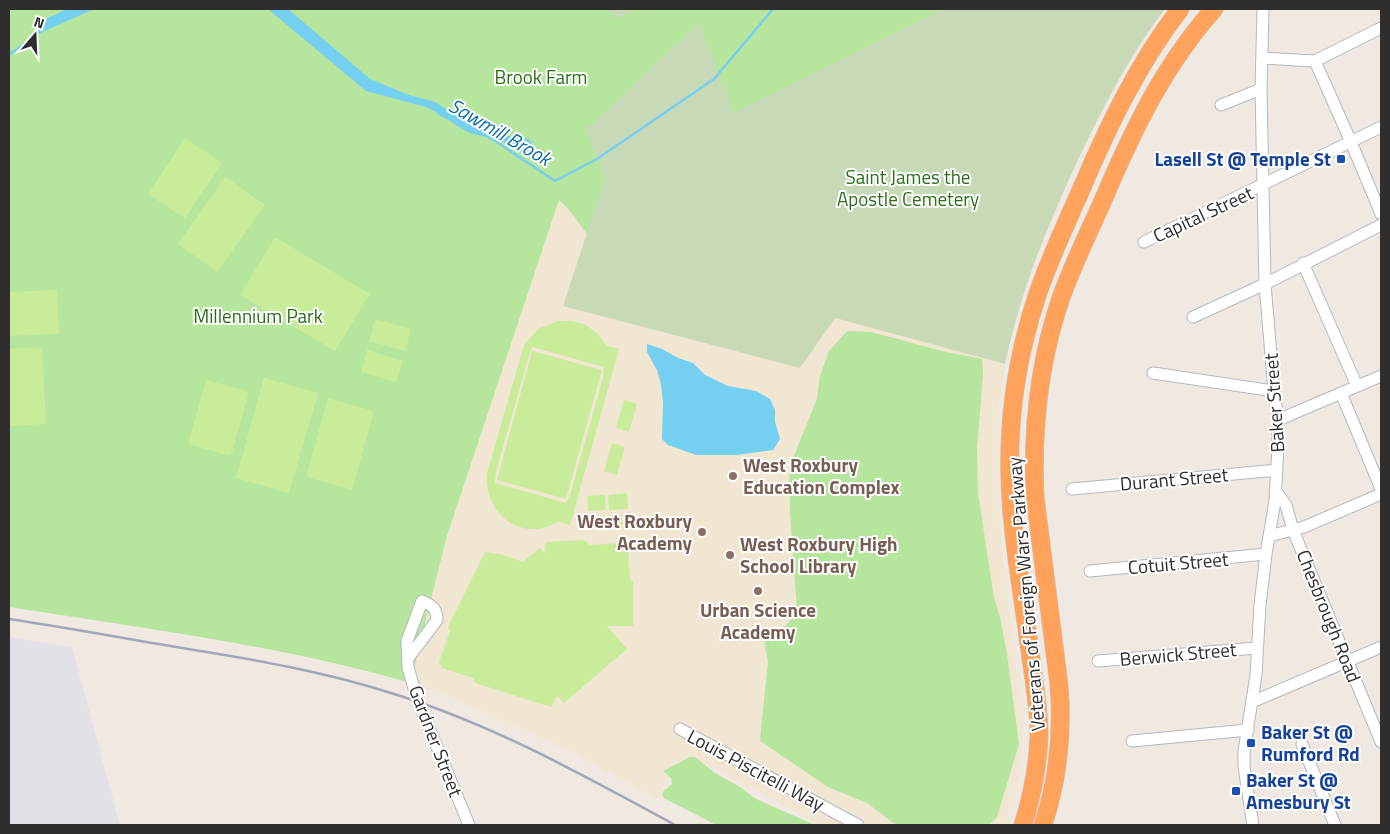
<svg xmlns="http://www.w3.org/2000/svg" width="1390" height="834" font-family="'Titillium Web',sans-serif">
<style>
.industrial{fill:#e3e1e8}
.education{fill:#f0e6d1}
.green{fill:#b6e59e}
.cemetery{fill:#c8d9b8}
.pitch{fill:#c9ec9a;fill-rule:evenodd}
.water{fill:#75cff0}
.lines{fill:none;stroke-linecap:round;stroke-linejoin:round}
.stream{stroke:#75cff0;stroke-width:2.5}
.minor-casing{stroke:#b4b7c1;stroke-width:13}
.highway-casing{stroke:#c9c9c9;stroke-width:19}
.minor{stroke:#fff;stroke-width:11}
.highway{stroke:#ffa35c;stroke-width:18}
.rail{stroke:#a3a6b8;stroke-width:2.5}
.minor-bridge-casing{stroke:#b4b7c1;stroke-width:13;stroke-linecap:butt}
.minor-bridge{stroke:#fff;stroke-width:11}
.transit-dot{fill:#1a4fb4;stroke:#fff;stroke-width:2}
.education-dot{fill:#8d6e63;stroke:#fff;stroke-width:2}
.labels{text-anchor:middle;stroke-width:4;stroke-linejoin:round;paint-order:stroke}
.park-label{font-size:19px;fill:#2c6e1b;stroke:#fff}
.transit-label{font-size:19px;font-weight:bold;fill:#164399;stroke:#fff;text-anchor:start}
.street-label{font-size:19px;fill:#2e2e2e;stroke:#fff}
.education-label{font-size:19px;font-weight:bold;fill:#785e54;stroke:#fff;text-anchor:start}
.water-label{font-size:20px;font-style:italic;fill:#0d6fa3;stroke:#fff}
</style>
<rect width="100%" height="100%" fill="#efe9e1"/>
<path class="industrial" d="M9,637L72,647L120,825H9Z"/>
<path class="education" d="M605,178L563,306L835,318L1005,364L998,412L997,496L1007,595L1023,718L1022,749L1018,779L1005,825H819L706,764L678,772L666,780L658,799L569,751L448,696L421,686L414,668L446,539L566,179Z"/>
<path class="green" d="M9,9H944L734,114L729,102L594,243C582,229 573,212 559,200L446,539L414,668L421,686C286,646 147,629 9,607Z
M847,331L871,332L942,351L982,359L983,374L977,449L978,493L994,598L1000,617L1007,654L1019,744L997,817L989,825H899L892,822L867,803L828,787L760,741L768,661L762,630C785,630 784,629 797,611L790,512L789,468L817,399L820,376L829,351Z
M690,757H695L715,773L740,787L756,799L815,825H716L664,798L662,794L664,790L668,788L672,784L671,778L664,772L665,770Z"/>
<path class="cemetery" d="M604,9H634L619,18Z
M944,9H1165C1128,57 1102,110 1076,164C1045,232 1021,290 1005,364L835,318L800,368L563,306L605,178L586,130L699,23L734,113Z"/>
<path class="pitch" d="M185,138L222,163L185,218L148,194Z
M225,177L265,205L217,272L178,244Z
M275,237L370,294L335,351L240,295Z
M57,290L59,334L9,336V292Z
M375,319L411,329L405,351L369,341Z
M558,321H572L586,325L598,334L607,346L619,349L570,525C567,525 562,522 559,522C553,523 546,529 537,529C505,531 484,503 487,473L524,345L538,329ZM532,347L604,367L603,378L570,495L566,503L495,483L496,472L529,355Z
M42,347L46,424L9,426V349Z
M367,350L403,361L396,382L361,372Z
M532,351L602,370L566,499L497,480Z
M264,378L318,393L289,493L236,478Z
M206,380L249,392L231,456L188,444Z
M328,398L374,411L352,490L306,477Z
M624,400L637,404L629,432L616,428Z
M612,443L625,447L617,475L604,471Z
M627,493L628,509L609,510L608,495Z
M605,495L606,510L588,511L587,496Z
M622,515L623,528L594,530V517Z
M584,540L590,545L622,543L628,548L630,579L633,582V626H607L627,649L564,703L557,696L551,707L475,683L473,678L442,668L439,662L450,631L448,627L485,552L504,555L523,562L540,548L545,553V542Z"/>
<path class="water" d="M67,9H94L38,34L37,23Z
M268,9H288L370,79L409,95L435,102L473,126L517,138L529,139C535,146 531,150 526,156L502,141L470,133L457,126L442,115L426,107L366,91Z
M647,344L662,349L678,358L693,363L705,375L728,386L756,391L770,399L775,410V422L780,439L773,450L736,455H696L668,445L662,439L663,403L661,384L657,370L647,352Z"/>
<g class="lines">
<path class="stream" d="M9,55L40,32
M358,83L367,90
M438,113L449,119
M488,137L497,142L555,181L597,159L714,79L773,9"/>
<g class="minor-casing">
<path id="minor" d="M1262,58L1315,61L1351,142L1381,214
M1315,61L1381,28
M1221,105L1261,89
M1144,242L1381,127
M1303,263L1357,386
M1193,317L1265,284L1381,225
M1153,373L1274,391
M1341,393L1381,489
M1278,420L1381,376
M1072,489L1277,470
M1275,490L1286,505L1293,530L1381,742
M1269,536L1304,527L1381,494
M1090,571L1266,554
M409,657L437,620C437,609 432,605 422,601L407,641L408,667L415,692
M1098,661L1257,648
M1252,702L1381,647
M422,711L469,825
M680,729L858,825
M1132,741L1248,730
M1302,744L1335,825
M1253,825L1244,767V751L1256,675L1260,605L1266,554L1275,501L1278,446V420L1274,391L1265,284L1261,89L1263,9"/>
</g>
<g class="highway-casing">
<path id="highway" d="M1023,825C1032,796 1038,766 1039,736C1039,710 1035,685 1031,659C1025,611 1016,562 1012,514C1005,439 1014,364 1038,293C1050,258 1066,224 1081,190C1108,126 1138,64 1180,9
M1043,825C1058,780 1063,733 1059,685L1035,497C1032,429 1039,360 1062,295C1074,262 1090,230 1104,198C1133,130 1164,65 1214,9"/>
</g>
<use href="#minor" class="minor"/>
<use href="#highway" class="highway"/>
<path class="rail" d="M9,619C69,628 128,639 188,649C257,660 325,672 391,693C492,724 583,775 675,825"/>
<g class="minor-bridge-casing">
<path id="minor-bridge" d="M415,692L422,711"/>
</g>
<use href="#minor-bridge" class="minor-bridge"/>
</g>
<g class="transit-dot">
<rect x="1336" y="154" width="10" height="10" rx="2.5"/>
<rect x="1246" y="738" width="10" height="10" rx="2.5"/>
<rect x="1231" y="786" width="10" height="10" rx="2.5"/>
</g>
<g class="education-dot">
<circle cx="733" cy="476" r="5"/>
<circle cx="702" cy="532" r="5"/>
<circle cx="730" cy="555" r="5"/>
<circle cx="758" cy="591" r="5"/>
</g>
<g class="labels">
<g class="park-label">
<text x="541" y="84">Brook Farm</text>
<text x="908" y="184">Saint James the<tspan x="908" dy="22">Apostle Cemetery</tspan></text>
<text x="258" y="323">Millennium Park</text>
</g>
<g class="transit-label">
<text x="1331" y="166" text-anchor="end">Lasell St @ Temple St</text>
<text x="1261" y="739">Baker St @<tspan x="1261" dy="22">Rumford Rd</tspan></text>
<text x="1246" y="787">Baker St @<tspan x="1246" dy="22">Amesbury St</tspan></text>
</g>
<g class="street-label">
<text transform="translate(1203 214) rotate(-25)" y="7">Capital Street</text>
<text transform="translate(1274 403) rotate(-94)" y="7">Baker Street</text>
<text transform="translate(1174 479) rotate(-5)" y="7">Durant Street</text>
<text transform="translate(1178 563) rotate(-5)" y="7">Cotuit Street</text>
<text transform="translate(1026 594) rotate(-95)" y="7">Veterans of Foreign Wars Parkway</text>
<text transform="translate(1329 616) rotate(68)" y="7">Chesbrough Road</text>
<text transform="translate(1178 654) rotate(-5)" y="7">Berwick Street</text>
<text transform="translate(436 741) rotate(69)" y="7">Gardner Street</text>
<text transform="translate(756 770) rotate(28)" y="7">Louis Piscitelli Way</text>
</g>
<g class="education-label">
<text x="743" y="472">West Roxbury<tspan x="743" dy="22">Education Complex</tspan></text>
<text x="692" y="528" text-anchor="end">West Roxbury<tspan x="692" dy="22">Academy</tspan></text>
<text x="740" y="551">West Roxbury High<tspan x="740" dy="22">School Library</tspan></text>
<text x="758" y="617" text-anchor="middle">Urban Science<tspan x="758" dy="22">Academy</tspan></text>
</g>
<g class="water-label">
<text transform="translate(500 132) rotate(30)" y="7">Sawmill Brook</text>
</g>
</g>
<rect width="1390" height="834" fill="none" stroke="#2e2e2e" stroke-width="20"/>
<g transform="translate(35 35) rotate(19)" stroke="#ffffff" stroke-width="4" paint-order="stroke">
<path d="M0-4L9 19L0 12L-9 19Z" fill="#2e2e2e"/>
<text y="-8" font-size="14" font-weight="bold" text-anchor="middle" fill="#2e2e2e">N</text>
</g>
</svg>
